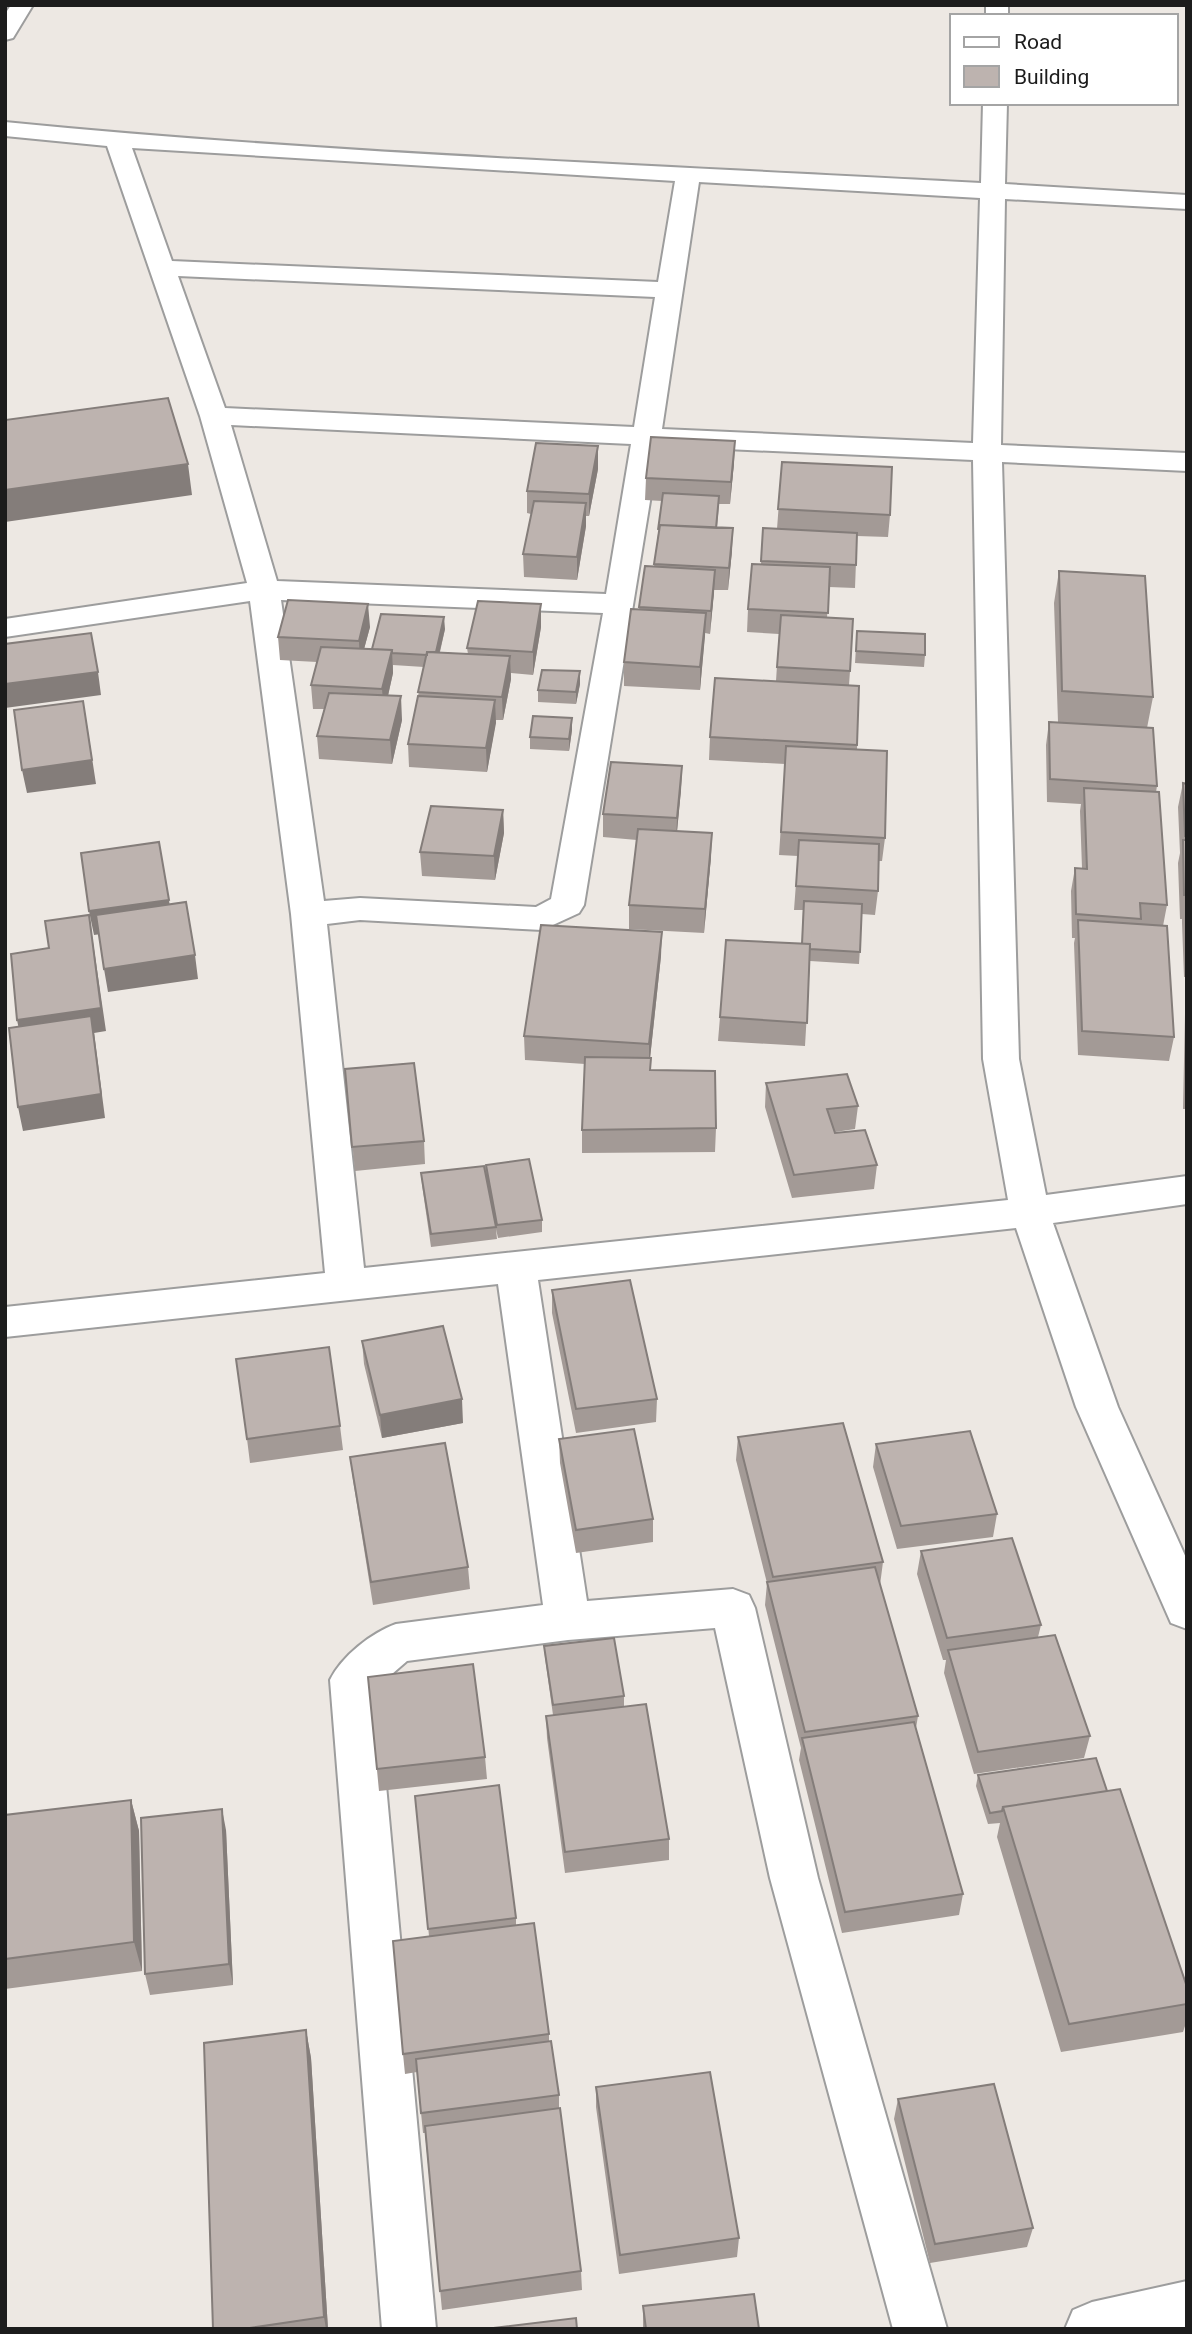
<svg xmlns="http://www.w3.org/2000/svg" width="1192" height="2334" font-family="Roboto,sans-serif">
<style>
.lines{fill:none;stroke-linecap:round;stroke-linejoin:round}
.minor-casing{stroke:#9d9d9d;stroke-width:4}
.minor{fill:#fff;fill-rule:evenodd}
.wall{fill:#a39a96}
.shaded-wall{fill:#847d7a}
.building{fill:#bdb3af;stroke:#847d7a;stroke-width:2}
</style>
<rect width="100%" height="100%" fill="#ede8e3"/>
<g class="lines">
<g class="minor-casing">
<path id="minor" d="M11,5H33L13,38L5,40V14Z
M986,5H1008V16H986Z
M983,103H1007L1005,184L1187,195V209L1005,199L1001,445L1187,453V471L1002,462L1019,1059L1046,1195L1187,1176V1204L1053,1223L1118,1407L1187,1560V1629L1171,1623L1076,1407L1016,1228L538,1280L587,1601L733,1589L749,1595L755,1608L818,1878L947,2329H893L770,1878L715,1628L568,1640L407,1661L377,1687L436,2329H382L330,1680C342,1656 371,1633 396,1624L543,1605L498,1284L5,1337V1307L325,1273L291,914L250,601L5,637V619L247,583L200,416L107,146L5,136V122C329,154 656,165 981,183ZM132,148L675,181L658,282L172,261ZM699,182L980,198L973,443L662,429ZM178,276L655,297L634,427L225,408ZM231,425L631,444L606,594L277,581ZM659,446L973,460L983,1059L1008,1200L364,1268L327,924L360,920L542,930L579,913L584,905ZM281,600L603,613L551,899L536,907L360,898L324,901Z
M1187,2281V2329H1065L1073,2310L1092,2302Z"/>
</g>
<use href="#minor" class="minor"/>
</g>
<path class="wall" d="M782,462L890,515L888,537L857,536L855,588L829,587L827,618L850,671L849,685L859,686L857,749L885,838L882,861H879L878,891L875,915L862,914L859,964L810,961L805,1046L718,1041L720,1017L802,944L803,910H794L798,856L779,855L785,764L709,760L710,737L776,681L779,634L747,632L748,609L761,564L763,528L777,529Z
M734,463L730,504H719L717,528L732,551L728,590H714L710,634L705,633L700,690L624,686V662L639,610L645,566L654,567L662,501L645,500L646,478Z
M598,469L589,516H586V526L577,580L524,577L523,554L531,514L527,513V491Z
M1059,571L1153,697L1147,728L1157,786L1156,792L1167,905L1163,926L1174,1037L1169,1061L1078,1055L1074,943L1075,938H1072L1071,891L1075,868H1082L1080,811L1081,804L1047,802L1046,745L1049,722H1058L1054,603Z
M370,627L364,649H372L445,629L440,652L468,654L467,648L541,627L533,675L511,673V679L503,720H496L487,772L409,767L408,744L424,667L393,665V673L388,696L402,720L392,764L319,759L317,736L324,709H313L311,685L317,662L280,660L278,637Z
M857,631L925,655L924,667L855,663Z
M580,684L576,704L538,702V690Z
M572,730L569,751L530,749V737Z
M1187,746V977H1184L1182,923V919H1180L1178,863L1180,853L1178,807L1183,783L1186,784L1185,755Z
M682,766L681,790L677,831L711,857L704,933L629,929V905L637,840L603,837V814Z
M503,810L504,833L495,880L422,876L420,852Z
M661,956L650,1058V1070L716,1128L715,1152L582,1153V1130L585,1064L525,1060L524,1036Z
M1187,1004V1109H1183L1185,1014Z
M345,1069L424,1141L425,1164L355,1171Z
M766,1083L858,1106L855,1129L835,1132V1133L877,1165L874,1189L792,1198L765,1107Z
M486,1165L542,1220V1232L498,1238L496,1229L497,1239L431,1247L422,1185L421,1173L487,1177Z
M552,1290L657,1399L656,1422L576,1433L552,1313Z
M362,1341L463,1423L382,1438L364,1364Z
M340,1426L343,1450L250,1463L247,1439Z
M738,1437L883,1562L880,1585L918,1716L916,1728L963,1894L959,1915L842,1933L799,1760L801,1748L765,1605L767,1583L736,1460Z
M559,1439L653,1519V1542L576,1553L560,1463Z
M876,1444L997,1514L993,1537L897,1549L873,1467Z
M350,1457L468,1567L470,1589L373,1605L353,1480Z
M921,1551L1041,1625L1038,1637L1090,1736L1084,1758L974,1774L944,1673L946,1660H943L917,1574Z
M544,1646L624,1696V1707L669,1839V1860L565,1873L547,1738L546,1716L553,1715L545,1658Z
M368,1677L485,1757L487,1779L379,1791Z
M978,1775L1107,1791L1187,1987V2020L1183,2032L1061,2052L997,1837L1000,1823L988,1824L976,1786Z
M415,1796L516,1918V1925L549,2034V2041L559,2095V2108L581,2271L582,2290L442,2310L425,2133H423L417,2072L405,2074L403,2054L429,1936Z
M131,1800L139,1831L142,1971L5,1989V1815Z
M226,1830L233,1985L150,1995L145,1974Z
M306,2030L311,2058L328,2329H213Z
M596,2087L739,2238L737,2257L619,2274L596,2107Z
M898,2099L1033,2228L1027,2247L930,2263L894,2119Z
M643,2306L759,2329H643Z"/>
<path class="shaded-wall" d="M735,441L734,463L730,504L731,482Z
M598,446V469L589,516V494Z
M188,464L192,495L5,522V490Z
M586,503V526L577,580V557Z
M733,528L732,551L728,590L729,568Z
M715,570L714,593L710,634L711,611Z
M368,604L370,627L360,664L359,641Z
M541,604V627L533,675V652Z
M706,613L705,636L700,690V667Z
M444,617L445,629L436,667L435,655Z
M392,650L393,673L384,713L382,689Z
M510,656L511,679L503,720L502,697Z
M580,671V684L576,704V692Z
M98,672L101,695L5,708V684Z
M401,696L402,720L392,764L390,740Z
M495,700L496,723L487,772L486,748Z
M572,718V730L569,751V739Z
M87,725L96,784L27,793L22,770Z
M682,766L681,790L676,842L677,818Z
M503,810L504,833L495,880L494,856Z
M712,833L711,857L704,933L705,909Z
M169,900L172,924L94,935L89,911Z
M89,915L106,1031L94,1033L105,1118L23,1131L18,1107L22,1044L17,1020Z
M662,932L661,956L649,1068V1044Z
M195,955L198,979L108,992L104,969Z
M462,1399L463,1423L382,1438L380,1415Z
M131,1800L139,1831L142,1971L134,1942Z
M222,1809L226,1830L233,1985L229,1964Z
M306,2030L311,2058L328,2329H326L324,2317Z"/>
<path class="building" d="M168,398L188,464L5,490V420Z
M651,437L735,441L731,482L646,478Z
M536,443L598,446L589,494L527,491Z
M782,462L892,467L890,515L778,509Z
M663,493L719,496L716,528L660,525L658,530Z
M534,501L586,503L577,557L523,554Z
M660,525L733,528L729,568L654,564Z
M763,528L857,533L856,565L761,561Z
M752,564L830,567L828,613L748,609Z
M645,566L715,570L711,611L639,607Z
M1059,571L1145,576L1153,697L1062,691Z
M288,600L368,604L359,641L278,637Z
M478,601L541,604L533,652L467,648Z
M631,609L706,613L700,667L624,662Z
M381,614L444,617L436,652H427V655L392,653V650L372,649Z
M781,615L853,619L850,671L777,667Z
M857,631L925,634V655L856,651Z
M91,633L98,672L5,684V644Z
M321,647L392,650L382,689L311,685Z
M427,652L510,656L502,697L418,692Z
M542,670L580,671L576,692L538,690Z
M715,678L859,686L857,745L710,737Z
M329,693L401,696L390,740L317,736Z
M418,696L495,700L486,748L408,744Z
M83,701L92,760L22,770L14,710Z
M533,716L572,718L569,739L530,737Z
M1049,722L1153,728L1157,786L1050,779Z
M786,746L887,751L885,838L781,832Z
M611,762L682,766L677,818L603,814Z
M1183,783L1187,784V836H1185Z
M1084,788L1159,792L1167,905L1140,903L1141,919L1076,914L1075,868L1087,869Z
M431,806L503,810L494,856L420,852Z
M638,829L712,833L705,909L629,905Z
M799,840L879,844L878,891L796,886Z
M1183,840H1187V895H1184Z
M159,842L169,900L89,911L81,853Z
M804,901L862,904L860,952L810,949V944H802Z
M186,902L195,955L104,969L96,915Z
M89,915L101,1008L17,1020L11,954L49,948L45,921Z
M1078,920L1167,926L1174,1037L1082,1031Z
M541,925L662,932L649,1044L524,1036Z
M726,940L810,944L807,1023L720,1017Z
M91,1016L101,1094L18,1107L9,1028Z
M585,1057L651,1058L650,1070L715,1071L716,1128L582,1130Z
M414,1063L424,1141L352,1147L345,1069Z
M847,1074L858,1106L827,1109L835,1133L865,1130L877,1165L794,1175L766,1083Z
M529,1159L542,1220L497,1225L486,1165Z
M484,1166L496,1227L431,1234L421,1173Z
M630,1280L657,1399L576,1409L552,1290Z
M443,1326L462,1399L380,1415L362,1341Z
M329,1347L340,1426L247,1439L236,1359Z
M843,1423L883,1562L773,1577L738,1437Z
M634,1429L653,1519L576,1530L559,1439Z
M970,1431L997,1514L901,1526L876,1444Z
M445,1443L468,1567L371,1582L350,1457Z
M1012,1538L1041,1625L947,1638L921,1551Z
M875,1567L918,1716L805,1732L767,1582Z
M1055,1635L1090,1736L978,1752L948,1650Z
M614,1638L624,1696L553,1705L544,1646Z
M473,1664L485,1757L377,1769L368,1677Z
M646,1704L669,1839L565,1852L546,1716Z
M914,1722L963,1894L845,1912L802,1738Z
M1096,1758L1107,1791L1003,1807L1002,1811L990,1813L978,1775Z
M499,1785L516,1918L428,1929L415,1796Z
M1120,1789L1187,1987V2004L1069,2024L1003,1807Z
M131,1800L134,1942L5,1959V1815Z
M222,1809L229,1964L145,1974L141,1818Z
M534,1923L549,2034L403,2054L393,1941Z
M306,2030L324,2317L243,2329H213L204,2043Z
M551,2041L559,2095L421,2113L416,2059Z
M710,2072L739,2238L620,2255L596,2087Z
M994,2084L1033,2228L935,2244L898,2099Z
M560,2108L581,2271L440,2291L425,2126Z
M754,2294L759,2329H646L643,2306Z
M576,2318L577,2329H485Z"/>
<rect width="1192" height="2334" fill="none" stroke="#1c1c1c" stroke-width="14"/>
<rect x="950" y="14" width="228" height="91" fill="#ffffff" stroke="#a4a4a4" stroke-width="2"/>
<rect x="964" y="37" width="35" height="10" fill="#ffffff" stroke="#a4a4a4" stroke-width="2"/>
<text x="1014" y="49" font-size="21" fill="#1c1c1c">Road</text>
<rect x="964" y="66" width="35" height="21" fill="#bdb3af" stroke="#a4a4a4" stroke-width="2"/>
<text x="1014" y="84" font-size="21" fill="#1c1c1c">Building</text>
</svg>
